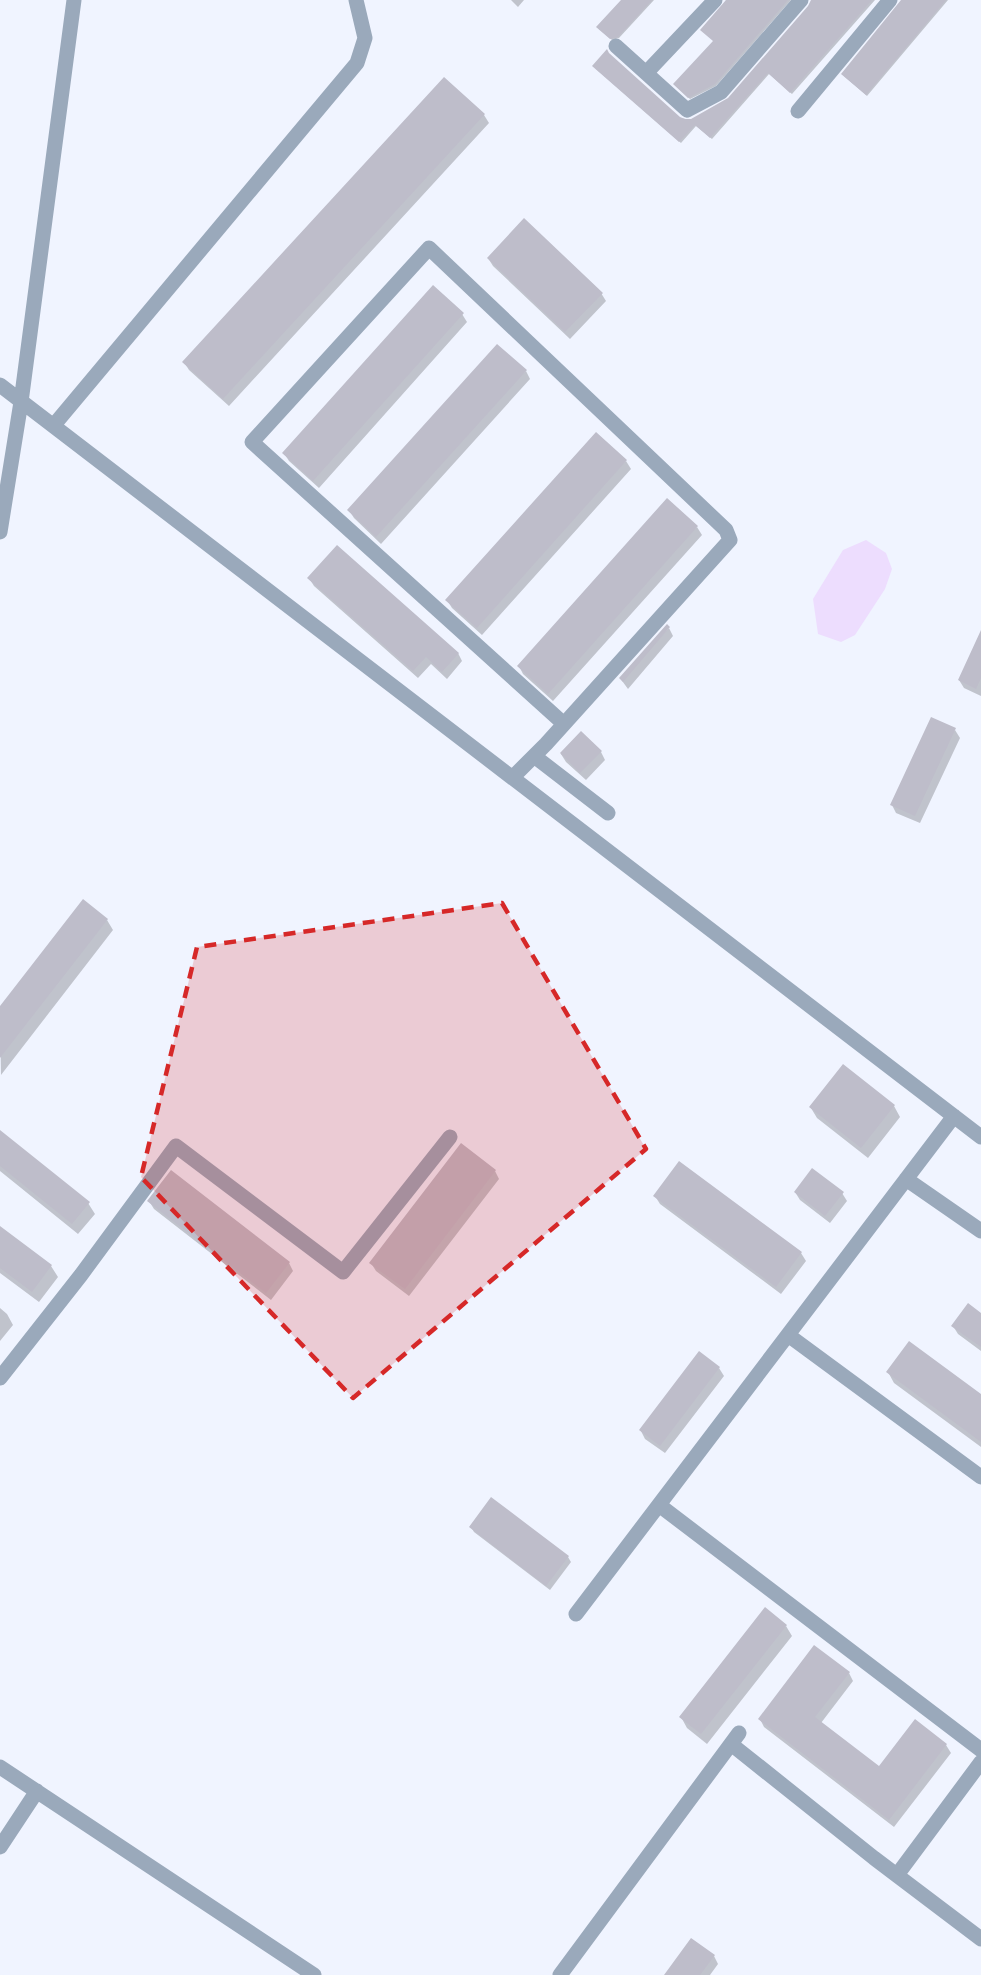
<svg xmlns="http://www.w3.org/2000/svg" width="981" height="1975" font-family="'IBM Plex Sans',sans-serif">
<style>
.green{fill:#edddfe}
.shadow{fill:#0003}
.building{fill:#bebdca}
.lines{fill:none;stroke-linecap:round;stroke-linejoin:round}
.minor{stroke:#9aa9bb;stroke-width:15}
.marked{fill:#d62828;fill-opacity:0.2;stroke:#d62828;stroke-width:4.5;stroke-dasharray:12 8;stroke-linejoin:round}
</style>
<rect width="100%" height="100%" fill="#f0f4ff"/>
<path class="green" d="M866,540L886,553L892,569L885,589L855,635L841,642L818,634L813,599L843,550Z"/>
<path class="shadow" d="M511,0H524L518,7Z
M623,0H654L619,38L612,40L599,29Z
M726,0H791L716,86L690,99L676,86L714,42Z
M812,0H875L792,94L769,74L712,139L696,126L681,143L595,68L680,118L691,120L729,100L810,7Z
M903,0H948L867,96L844,76Z
M445,79L484,115L489,123L229,406L189,370L184,362Z
M488,258L601,293L606,301L570,339L493,266Z
M462,314L467,322L319,488L289,461L284,453Z
M526,371L530,379L381,544L354,518L349,510Z
M626,461L631,469L482,635L452,608L447,600Z
M697,527L702,535L553,701L523,674L519,666Z
M309,578L458,653L462,661L447,679L431,664L418,678L314,586Z
M669,628L673,636L628,689L620,678Z
M981,633V696L964,688L959,680Z
M955,730L960,738L920,823L896,813L892,805Z
M601,752L605,760L586,780L566,762L561,754Z
M107,920L113,930L1,1075L0,1008Z
M894,1106L900,1117L868,1158L817,1118L811,1108Z
M0,1132L88,1203L95,1214L78,1234L0,1171Z
M495,1171L499,1179L409,1296L376,1271L371,1263Z
M795,1192L842,1193L847,1201L830,1223L800,1200Z
M655,1196L801,1253L806,1261L781,1294L660,1204Z
M149,1201L289,1263L293,1271L271,1300L154,1209Z
M0,1228L51,1266L58,1277L39,1302L0,1273Z
M0,1308L7,1314L13,1325L0,1341Z
M981,1314V1351L958,1334L953,1326Z
M719,1368L724,1376L665,1453L645,1439L641,1431Z
M888,1372L981,1395V1447L894,1383Z
M492,1499L568,1557L571,1562L550,1590L474,1532L471,1527Z
M786,1626L792,1636L707,1744L687,1728L681,1717Z
M849,1673L853,1681L821,1723L880,1768L946,1745L951,1753L894,1827L764,1727L760,1719Z
M714,1956L718,1964L710,1975H666Z"/>
<path class="building" d="M621,0H652L618,37L610,39L596,27Z
M726,0H788L715,84L688,98L673,84L713,41L700,30Z
M811,0H872L790,93L768,73L710,138L695,125L679,142L592,66L607,49L609,53L680,117L685,119H691L728,98L808,6Z
M901,0H946L866,95L841,74Z
M444,77L485,114L223,399L182,362Z
M524,218L603,293L565,332L487,258Z
M433,285L464,313L313,481L282,453Z
M497,344L527,370L376,537L347,510Z
M596,432L627,460L477,628L445,600Z
M667,498L698,526L548,694L517,666Z
M337,545L459,653L442,672L426,657L413,671L307,578Z
M667,624L670,627L623,682L619,678Z
M981,630V678L976,689L958,680Z
M931,717L956,728L915,816L890,805Z
M581,731L602,751L580,773L560,753Z
M83,899L108,919L0,1058V1006Z
M843,1064L895,1105L861,1148L809,1107Z
M0,1130L90,1202L72,1224L0,1166Z
M461,1143L496,1170L405,1289L369,1263Z
M679,1161L802,1252L776,1287L653,1196Z
M812,1168L844,1192L825,1216L794,1192Z
M171,1170L290,1262L266,1293L147,1201Z
M0,1226L52,1265L32,1292L0,1268Z
M968,1303L981,1313V1347L951,1326Z
M909,1341L981,1394V1442L886,1372Z
M699,1351L720,1367L660,1446L639,1430Z
M491,1497L569,1556L546,1586L469,1527Z
M765,1607L787,1625L701,1734L679,1717Z
M814,1645L850,1672L815,1717L879,1766L915,1719L947,1744L889,1820L758,1719Z
M691,1938L715,1955L700,1975H664Z"/>
<g class="lines">
<path class="minor" d="M616,46L687,110L721,92L801,0
M647,72L715,0
M798,111L890,0
M0,385L981,1137
M54,425L357,63L365,38L356,0
M0,532L21,402L74,0
M534,756L608,813
M513,777L546,744L730,540L726,530L429,248L252,442L564,724
M906,1179L981,1231
M788,1335L981,1477
M0,1378L81,1275L176,1146L343,1272L450,1137
M659,1505L981,1750
M576,1614L954,1116
M731,1744L874,1858L981,1939
M0,1767L314,1975
M0,1847L37,1791
M897,1875L981,1762
M560,1975L739,1733"/>
</g>
<path class="marked" d="M502,903L646,1149L353,1398L141,1177L197,947Z"/>
</svg>
